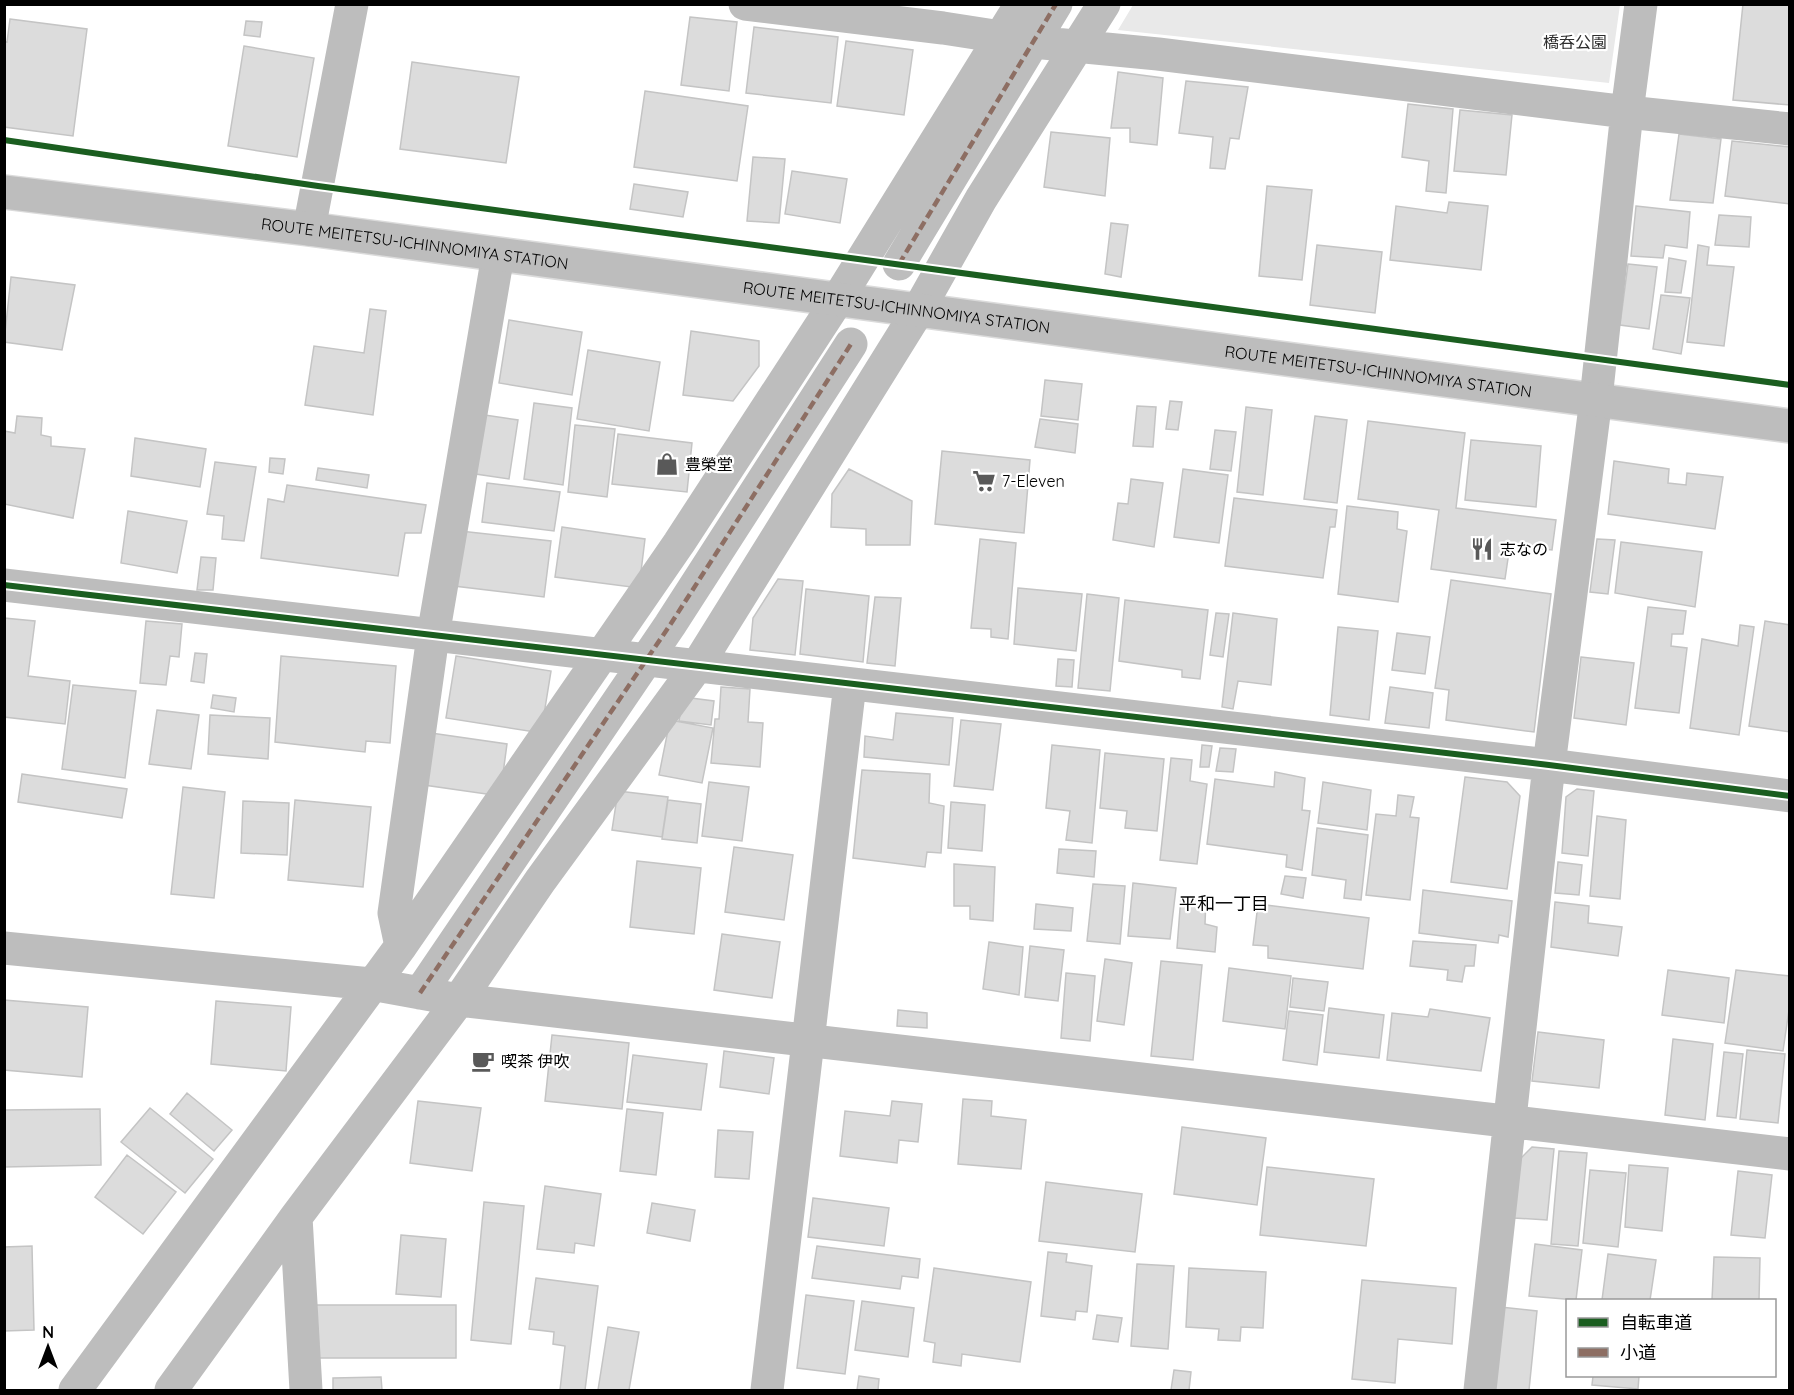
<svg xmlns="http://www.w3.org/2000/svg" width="1794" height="1395" font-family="Quicksand,'Noto Sans JP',sans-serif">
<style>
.green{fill:#e9e9e9}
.building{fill:#dcdcdc;stroke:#c4c4c4;stroke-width:1.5}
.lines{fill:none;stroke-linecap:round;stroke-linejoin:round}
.major-casing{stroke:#dbdbdb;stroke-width:36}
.minor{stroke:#bdbdbd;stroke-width:33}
.major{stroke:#bdbdbd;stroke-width:33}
.quiet{stroke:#8d6e63;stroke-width:4.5;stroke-dasharray:9 4.5;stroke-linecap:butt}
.cycleway-casing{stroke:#fff;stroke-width:10}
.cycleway{stroke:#1b5e20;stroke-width:6}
.labels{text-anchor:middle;stroke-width:4.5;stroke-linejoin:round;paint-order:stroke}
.park-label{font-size:16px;fill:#2e2e2e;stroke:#fff}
.street-label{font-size:16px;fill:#000;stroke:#fff}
.poi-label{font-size:16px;fill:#000;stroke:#fff;text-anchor:start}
.neighbourhood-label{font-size:18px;fill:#000;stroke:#fff}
</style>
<rect width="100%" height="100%" fill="#fff"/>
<path class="green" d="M1133,5V4L1620,5L1609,83L1118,30Z"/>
<path class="building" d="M1743,4H1790V105L1733,100Z
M690,17L737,22L729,91L681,85Z
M10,19L87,29L73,136L4,127V41L7,42Z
M246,21L262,22L260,37L244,35Z
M754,27L838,37L831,103L746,93Z
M846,41L913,50L904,115L837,106Z
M244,46L314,58L297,157L228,146Z
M412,62L519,77L506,163L400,149Z
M1118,72L1163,78L1157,145L1130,142V128H1111Z
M1186,81L1248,87L1239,139L1230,138L1225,169L1210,168L1213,137L1179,133Z
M645,91L748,106L737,181L634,167Z
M1408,104L1453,109L1446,193L1426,191L1429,161L1402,157Z
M1460,110L1512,115L1506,175L1454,171Z
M1051,132L1110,138L1105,196L1044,187Z
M1679,134L1721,139L1713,203L1670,200Z
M1732,141L1790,147V204L1725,196Z
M753,157L785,159L779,223L747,221Z
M792,171L847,179L840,223L785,214Z
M634,184L688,192L683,217L630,209Z
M1267,186L1312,190L1302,280L1259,276Z
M1449,202L1488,206L1481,270L1390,260L1396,206L1447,213Z
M1636,206L1690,212L1687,248L1665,245L1663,258L1631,256Z
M1719,215L1751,217L1749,247L1715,245Z
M1111,223L1128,225L1121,277L1105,274Z
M1317,245L1382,252L1375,313L1310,305Z
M1698,245L1709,247L1707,265L1734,267L1724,346L1687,342Z
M1669,258L1686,261L1681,293L1665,292Z
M1628,264L1657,267L1649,329L1620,325Z
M11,277L75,285L62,350L4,342Z
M1661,295L1690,298L1681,354L1653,349Z
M370,309L386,311L373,415L305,405L314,346L364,353Z
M509,320L582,332L572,395L499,383Z
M691,331L759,341V366L733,401L683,395Z
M588,350L660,362L649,431L577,419Z
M1045,380L1082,384L1078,420L1041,416Z
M1170,401L1182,402L1178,430L1166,429Z
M534,403L572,408L563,485L524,479Z
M1137,406L1156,407L1153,447L1133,446Z
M1246,407L1272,410L1263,495L1237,492Z
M478,414L518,420L509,479L469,473Z
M17,416L42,418L41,435L51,437V446L85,449L73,518L4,504V431L15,433Z
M1315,416L1347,420L1337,503L1304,499Z
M1040,419L1078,424L1075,453L1035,447Z
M1368,421L1465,433L1456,508L1556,520L1552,550L1510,545L1505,579L1431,569L1439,510L1358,499Z
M575,425L615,429L607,497L568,492Z
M1215,430L1236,432L1231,471L1210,469Z
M618,434L692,443L687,492L612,484Z
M135,438L206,449L200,487L131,476Z
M1471,440L1541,446L1536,507L1465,500Z
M942,451L1030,460L1024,533L935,524Z
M270,458L285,459L283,474L269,472Z
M1614,461L1669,469L1668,483L1686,485L1687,473L1723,477L1715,529L1608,514Z
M215,462L256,467L244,541L222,539L224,516L207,514Z
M318,468L369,475L367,488L316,480Z
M849,469L912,501L910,545H866V529L831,527L832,494Z
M1183,469L1228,475L1219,543L1174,537Z
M1131,479L1163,483L1154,547L1113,540L1118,503L1128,504Z
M487,483L560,492L554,531L482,522Z
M287,485L426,505L421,533H405L398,576L261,558L268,499L284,502Z
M1234,498L1337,510L1335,527H1330L1323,578L1225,566Z
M1347,506L1398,512L1397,529L1407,531L1398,602L1338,594Z
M128,511L187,521L177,573L121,563Z
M562,527L645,539L639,588L555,577Z
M460,531L551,541L544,597L454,586Z
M980,539L1016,543L1008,639L991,637V629L971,628Z
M1597,539L1615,540L1608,594L1590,592Z
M1621,542L1702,552L1695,607L1615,593Z
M201,557L216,558L213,590H197Z
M778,579L803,581L795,655L750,650L753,618Z
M1451,580L1551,594L1534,732L1446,720L1449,690L1435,688Z
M1018,588L1082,594L1076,651L1014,644Z
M806,589L869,596L863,662L800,654Z
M1087,594L1119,598L1110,691L1078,688Z
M875,597L901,598L895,666L867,663Z
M1125,600L1208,610L1200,679L1182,677V670L1119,661Z
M1648,607L1686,611L1683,634H1672L1671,646L1687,648L1679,713L1635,708Z
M1216,613L1229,614L1223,657L1210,655Z
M1233,613L1277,619L1271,685L1238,681L1233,709L1222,707Z
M4,618L35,621L28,676L70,681L65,724L4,717Z
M146,621L182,624L179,657L170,656L166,685L140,683Z
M1765,621L1790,625V732L1749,726Z
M1740,625L1754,627L1739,735L1690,728L1702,639L1738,646Z
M1338,627L1378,631L1369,720L1330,715Z
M1397,633L1430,637L1425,674L1392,670Z
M195,653L207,654L204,683L191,681Z
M281,656L396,666L390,743L366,741L365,752L275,742Z
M456,656L551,671L541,733L446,718Z
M1581,657L1634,663L1626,725L1574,718Z
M1058,659L1074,660L1072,687L1056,686Z
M73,685L136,691L125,778L62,769Z
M721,687L750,689L748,722L763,723L760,767L711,763L715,719H719Z
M1390,687L1433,693L1429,728L1385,723Z
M213,695L236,698L234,712L211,708Z
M683,697L714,701L711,725L679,721Z
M157,710L199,715L191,769L149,764Z
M896,713L953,718L949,765L864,757L865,736L893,740Z
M210,715L270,718L268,759L208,754Z
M670,720L713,728L702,783L659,775Z
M961,720L1001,724L993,790L954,786Z
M431,733L507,744L500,796L424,785Z
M1052,745L1100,750L1092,843L1066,840L1070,811L1046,808Z
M1202,745L1212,746L1209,767H1200Z
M1220,748L1236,749L1233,772L1216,771Z
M1105,753L1164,759L1157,831L1125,828L1127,811L1100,808Z
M1171,758L1192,760L1190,781L1207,784L1197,864L1160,860Z
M862,770L930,774L929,803L944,806L941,853L927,852L925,867L853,858Z
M1275,772L1305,778L1302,810L1310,811L1302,870L1286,867L1287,855L1207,844L1215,779L1274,787Z
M22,774L127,789L122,818L18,802Z
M1465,777L1507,782L1520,796L1507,889L1451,882Z
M709,782L749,787L742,841L702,836Z
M1323,782L1371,790L1367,830L1318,823Z
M183,787L225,792L214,898L171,894Z
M1577,789L1594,791L1588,856L1562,853L1566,797Z
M618,791L668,797L662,837L612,830Z
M1398,795L1414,797L1410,817L1419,818L1410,900L1366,895L1376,814L1396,816Z
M295,800L371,807L363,887L288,880Z
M668,800L701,804L697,843L662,839Z
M243,801L289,803L287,855L241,853Z
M951,802L985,805L982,851L948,848Z
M1597,816L1626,820L1620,899L1590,896Z
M1317,828L1368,835L1361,900L1344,898L1346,880L1312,875Z
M734,847L793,855L784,920L725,912Z
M1059,849L1096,851L1094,877L1057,873Z
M637,861L701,868L694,934L630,927Z
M1558,862L1582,865L1579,895L1555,893Z
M954,864L995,867L993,921L970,919V906H954Z
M1285,876L1306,878L1303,898L1281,894Z
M1133,883L1176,888L1170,939L1128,936Z
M1093,884L1125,886L1120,944L1087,941Z
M1423,890L1512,901L1508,937L1499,935L1498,943L1419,933Z
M1181,896L1206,898L1205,924L1217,927L1215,952L1177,948Z
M1555,902L1589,906L1588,923L1622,927L1618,956L1551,947Z
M1036,904L1073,908L1071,931L1034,929Z
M1258,904L1369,918L1363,969L1268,958V946L1253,945Z
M722,934L780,942L772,998L714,990Z
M1413,941L1476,945L1474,966H1465L1462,982L1447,980L1448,970L1410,966Z
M989,942L1023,947L1019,995L983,989Z
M1030,946L1064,950L1058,1001L1025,997Z
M1105,959L1132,963L1124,1025L1097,1021Z
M1161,961L1202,965L1193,1060L1151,1056Z
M1229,968L1291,976L1285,1029L1223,1021Z
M1668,970L1729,978L1724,1023L1662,1015Z
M1736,970L1790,976V1003L1783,1051L1725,1043Z
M1066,973L1095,976L1090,1041L1061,1038Z
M1293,978L1328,982L1324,1011L1290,1007Z
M4,1000L88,1007L82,1077L4,1070Z
M216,1001L291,1007L286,1071L211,1064Z
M1329,1008L1384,1015L1379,1058L1324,1052Z
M1430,1009L1490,1018L1481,1071L1387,1060L1392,1013L1428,1017Z
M898,1010L927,1013V1028L897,1026Z
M1289,1011L1323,1015L1317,1065L1283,1060Z
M1538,1032L1604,1040L1599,1088L1532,1081Z
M552,1035L629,1043L622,1109L545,1101Z
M1673,1039L1713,1044L1705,1120L1665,1115Z
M1747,1050L1785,1054L1778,1123L1740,1119Z
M724,1051L774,1058L769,1094L720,1087Z
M1724,1052L1743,1054L1736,1118L1717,1116Z
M633,1055L707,1064L701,1110L627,1102Z
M187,1093L232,1130L214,1151L170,1114Z
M963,1099L992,1101L991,1116L1026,1120L1021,1169L958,1164Z
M418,1101L481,1108L472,1171L410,1163Z
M892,1101L922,1104L918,1142L899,1140L897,1163L840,1156L845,1111L890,1116Z
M150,1108L213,1159L185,1193L121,1142Z
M100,1109L101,1165L4,1167V1110Z
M627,1109L663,1113L656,1175L620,1171Z
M1182,1127L1266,1138L1257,1205L1174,1194Z
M718,1130L753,1132L749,1179L715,1177Z
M1532,1147L1554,1149L1547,1220L1514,1218L1520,1159Z
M1559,1151L1587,1153L1578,1246L1551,1244Z
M127,1155L176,1192L143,1234L95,1197Z
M1629,1165L1668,1168L1662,1231L1625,1227Z
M1267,1167L1374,1179L1366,1246L1260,1235Z
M1590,1170L1626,1173L1618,1247L1583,1243Z
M1738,1171L1772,1175L1765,1238L1731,1235Z
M1046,1182L1142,1194L1135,1252L1039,1241Z
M545,1186L601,1194L594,1246L575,1243L574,1253L537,1249Z
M813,1198L889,1208L884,1246L808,1237Z
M484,1202L524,1206L511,1344L471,1340Z
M652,1203L695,1210L690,1241L647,1233Z
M401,1235L446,1239L441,1297L396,1294Z
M1535,1244L1582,1250L1576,1300L1529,1296Z
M32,1246L34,1330L4,1331V1247Z
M817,1246L920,1259L918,1278L902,1276L900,1289L812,1278Z
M1048,1252L1067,1254L1066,1262L1092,1266L1087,1312L1076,1311L1075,1320L1041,1316Z
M1608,1254L1656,1260L1650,1300H1602Z
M1714,1257L1760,1258L1759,1300H1712Z
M1137,1264L1174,1266L1168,1349L1131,1346Z
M934,1268L1031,1282L1020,1362L962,1354L961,1366L933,1362L935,1343L924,1341Z
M1189,1268L1266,1272L1263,1328L1241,1327L1240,1341L1218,1340L1219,1329L1186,1327Z
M536,1278L598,1286L585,1390H560L565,1346L553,1344L554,1332L529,1329Z
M1362,1280L1456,1288L1452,1344L1398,1339L1395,1383L1352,1379Z
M806,1295L854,1301L845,1374L797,1368Z
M862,1301L914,1308L908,1357L855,1350Z
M313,1305H456V1358H313Z
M1491,1306L1537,1311L1529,1390H1483Z
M1097,1315L1122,1318L1118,1342L1093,1339Z
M608,1327L639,1332L629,1390H598Z
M1174,1370L1191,1372L1189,1390H1171Z
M859,1376L879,1379L878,1390H857Z
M1593,1376H1639L1638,1389L1592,1385Z
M381,1377L382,1390H333V1378Z"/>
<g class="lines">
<g class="major-casing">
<g id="major">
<path id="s1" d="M4,192L309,229L1790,426"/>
</g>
</g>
<path class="minor" d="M745,4L943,28L1033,42L1158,54L1627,112L1790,129
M309,229L352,4
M899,264L1056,4
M4,585L1549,765L1790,796
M401,946L394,913L433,636L498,255
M4,948L371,984L459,1000L1790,1154
M420,993L670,625L851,344
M296,1217L306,1390
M75,1390L401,946L679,543L838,299L1021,4
M171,1390L296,1217L459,1000L540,881L697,666L919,309L981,199L1104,4
M767,1390L850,684
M1480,1390L1549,765L1596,399L1627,112L1641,4"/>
<use href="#major" class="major"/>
<path class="quiet" d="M899,264L1056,4
M420,993L670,625L851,344"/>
<g class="cycleway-casing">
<path id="cycleway" d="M4,140L318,186L1790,385
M4,585L1549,765L1790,796"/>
</g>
<use href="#cycleway" class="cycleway"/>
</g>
<defs>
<g id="shop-bare" transform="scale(1.8)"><path d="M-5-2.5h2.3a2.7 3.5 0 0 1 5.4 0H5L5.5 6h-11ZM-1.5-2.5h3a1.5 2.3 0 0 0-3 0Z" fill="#595959" stroke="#fff" stroke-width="2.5" paint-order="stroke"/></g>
<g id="supermarket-bare" transform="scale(1.8)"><path d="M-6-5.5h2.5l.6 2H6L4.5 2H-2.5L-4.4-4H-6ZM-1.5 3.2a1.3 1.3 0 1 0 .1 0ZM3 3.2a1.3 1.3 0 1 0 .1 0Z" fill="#595959" stroke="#fff" stroke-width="2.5" paint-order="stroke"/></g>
<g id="restaurant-bare" transform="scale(1.8)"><path d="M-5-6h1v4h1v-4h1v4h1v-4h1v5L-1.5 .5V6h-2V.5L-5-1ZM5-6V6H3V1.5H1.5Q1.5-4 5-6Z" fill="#595959" stroke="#fff" stroke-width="2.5" paint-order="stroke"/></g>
<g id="cafe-bare" transform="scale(1.8)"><path d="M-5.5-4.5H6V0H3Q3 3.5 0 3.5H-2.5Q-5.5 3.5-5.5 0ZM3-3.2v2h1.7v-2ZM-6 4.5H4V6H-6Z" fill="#595959" stroke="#fff" stroke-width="2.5" paint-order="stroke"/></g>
</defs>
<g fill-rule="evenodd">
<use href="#shop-bare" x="667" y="464"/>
<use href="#supermarket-bare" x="984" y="481"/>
<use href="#restaurant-bare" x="1482" y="549"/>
<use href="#cafe-bare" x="483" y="1061"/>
</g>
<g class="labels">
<g class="park-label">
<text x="1575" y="48">橋呑公園</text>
</g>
<g class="street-label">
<text dy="6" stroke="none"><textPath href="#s1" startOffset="414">ROUTE MEITETSU-ICHINNOMIYA STATION</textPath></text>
<text dy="6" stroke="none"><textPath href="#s1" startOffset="900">ROUTE MEITETSU-ICHINNOMIYA STATION</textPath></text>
<text dy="6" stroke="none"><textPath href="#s1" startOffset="1386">ROUTE MEITETSU-ICHINNOMIYA STATION</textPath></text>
</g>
<g class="poi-label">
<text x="685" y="470">豊榮堂</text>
<text x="1002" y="487">7-Eleven</text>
<text x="1500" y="555">志なの</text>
<text x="501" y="1067">喫茶 伊吹</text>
</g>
<g class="neighbourhood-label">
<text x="1224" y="910">平和一丁目</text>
</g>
</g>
<rect width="1794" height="1395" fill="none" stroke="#000000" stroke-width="12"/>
<rect x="1566" y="1299" width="210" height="78" fill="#ffffff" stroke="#999999" stroke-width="1.5"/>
<rect x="1578" y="1318" width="30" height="9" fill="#1b5e20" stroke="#999999" stroke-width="1.5"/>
<text x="1620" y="1329" font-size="18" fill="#000000">自転車道</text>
<rect x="1578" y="1348" width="30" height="9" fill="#8d6e63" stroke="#999999" stroke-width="1.5"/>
<text x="1620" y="1359" font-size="18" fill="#000000">小道</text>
<g transform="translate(48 1347)" stroke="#ffffff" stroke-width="4.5" paint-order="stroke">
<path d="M0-4.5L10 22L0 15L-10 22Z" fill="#000000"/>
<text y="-9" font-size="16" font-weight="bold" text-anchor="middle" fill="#000000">N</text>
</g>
</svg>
